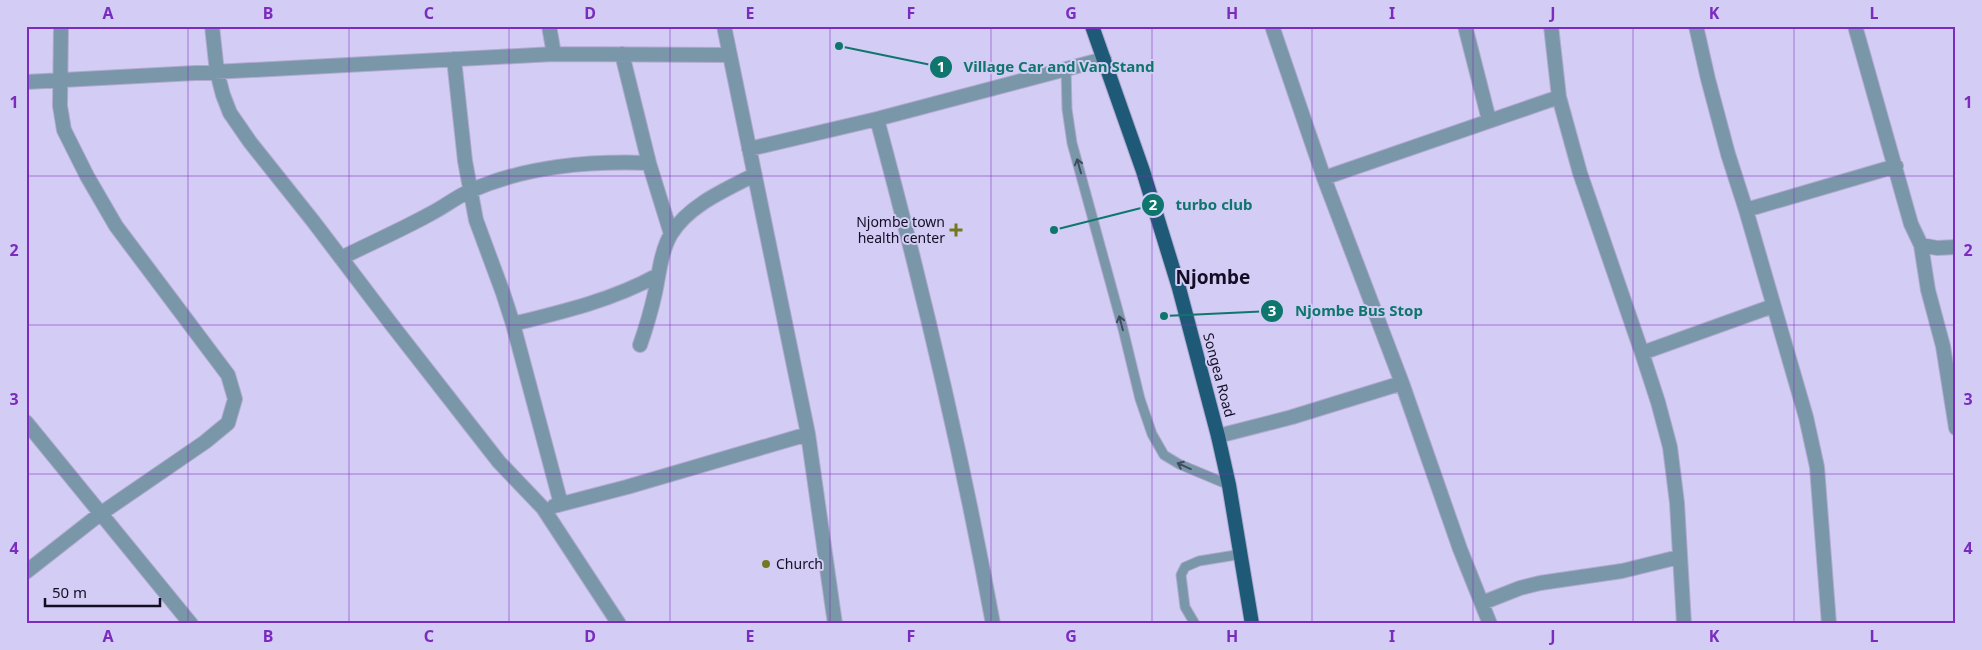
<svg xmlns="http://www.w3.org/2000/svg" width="1982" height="650" font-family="'Noto Sans',sans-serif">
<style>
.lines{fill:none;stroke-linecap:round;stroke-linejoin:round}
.service-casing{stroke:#b1aacf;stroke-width:11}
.minor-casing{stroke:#b1aacf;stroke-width:16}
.trunk-casing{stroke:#b1aacf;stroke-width:16}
.service{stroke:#7997a8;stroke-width:9}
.minor{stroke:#7997a8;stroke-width:14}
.trunk{stroke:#1e5a77;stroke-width:14}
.oneway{stroke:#414c60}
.grid{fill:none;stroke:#7b2cbf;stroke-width:1;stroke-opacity:0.55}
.poi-dot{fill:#737820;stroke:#d3ccf4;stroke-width:2}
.labels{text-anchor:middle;stroke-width:4;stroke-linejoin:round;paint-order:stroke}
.poi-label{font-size:14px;fill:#140e25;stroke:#d3ccf4;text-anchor:end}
.street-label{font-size:14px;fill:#140e25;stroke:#d3ccf4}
.district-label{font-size:19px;font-weight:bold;fill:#140e25;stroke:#d3ccf4}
.leader{fill:none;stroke:#0f766e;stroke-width:2}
.callout-dot{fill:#0f766e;stroke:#d3ccf4;stroke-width:2}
.mark-label{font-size:15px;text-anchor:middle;font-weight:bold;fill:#fff}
.callout-label{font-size:15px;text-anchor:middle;font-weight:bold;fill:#0f766e;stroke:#d3ccf4;stroke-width:4;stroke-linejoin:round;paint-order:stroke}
.neatline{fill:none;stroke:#7b2cbf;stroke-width:2}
.grid-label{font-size:16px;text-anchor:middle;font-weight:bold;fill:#7b2cbf}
</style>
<rect width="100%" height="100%" fill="#d3ccf4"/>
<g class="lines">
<g class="service-casing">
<path id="service" d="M1066,68L1067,109L1072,143L1123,329L1140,399L1152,434L1164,455L1179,464L1229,485
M1195,624L1185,607L1181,575L1185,567L1199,561L1242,554"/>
</g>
<g class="minor-casing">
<path id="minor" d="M212,26L217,72L223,95L230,113L250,142L313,221L392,325L499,462L543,508L619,624
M549,26L554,54
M724,26L808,434L835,624
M1272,26L1324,178L1402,383L1460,549L1490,624
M1465,26L1489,120
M1551,26L1559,97L1580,173L1642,353L1658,402L1670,447L1677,503L1684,624
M1696,26L1708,79L1728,154L1746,210L1806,417L1817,467L1829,624
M1855,26L1911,224L1921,245L1937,248L1956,247
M622,54L649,163L671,234
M454,59L465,161L476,220L503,293L513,324L561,504
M26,82L554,54L729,55
M877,119C922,286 962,454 993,624
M749,149L877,119L1104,59
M1324,178L1559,97
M1746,210L1896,166
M1921,245L1928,290L1943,346L1956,428
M341,258C371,243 401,230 430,214C444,207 456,197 470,191C526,166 588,161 649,163
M513,324C562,312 613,300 658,275
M640,345C646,328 651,311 655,293C659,274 661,251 671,234C689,205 725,190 754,175
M1642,353L1773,306
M26,422L191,624
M1218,436L1292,417L1402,383
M554,506L627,487L808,434
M26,572L100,514L205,442L228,423L235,399L228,375L116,226L87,176L64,130L60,106L61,26
M1482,603L1520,588L1540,583L1622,571L1679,557"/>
</g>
<g class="trunk-casing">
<path id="trunk" d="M1092,26L1143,171L1179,288L1218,436L1229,485L1252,624"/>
</g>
<use href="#service" class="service"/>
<use href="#minor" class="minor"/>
<use href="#trunk" class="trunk"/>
</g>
<defs><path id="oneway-shaft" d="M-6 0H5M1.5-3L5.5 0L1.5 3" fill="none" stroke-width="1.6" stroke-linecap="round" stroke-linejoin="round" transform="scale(1.25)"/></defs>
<g class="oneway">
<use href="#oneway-shaft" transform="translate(1079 166) rotate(-106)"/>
<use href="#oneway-shaft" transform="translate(1121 323) rotate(-105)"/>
<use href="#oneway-shaft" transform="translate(1184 466) rotate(-156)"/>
</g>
<path class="grid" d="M188,26V624M349,26V624M509,26V624M670,26V624M830,26V624M991,26V624M1152,26V624M1312,26V624M1473,26V624M1633,26V624M1794,26V624M26,176H1956M26,325H1956M26,474H1956"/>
<g class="poi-dot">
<path d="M953.5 222.5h5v5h5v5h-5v5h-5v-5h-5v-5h5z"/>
<circle cx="766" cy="564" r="5"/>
</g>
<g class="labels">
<g class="poi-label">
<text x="945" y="227">Njombe town<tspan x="945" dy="16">health center</tspan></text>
<text x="776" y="569" text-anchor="start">Church</text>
</g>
<g class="street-label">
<text transform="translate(1219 375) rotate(75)" y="5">Songea Road</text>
</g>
<g class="district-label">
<text x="1213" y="284">Njombe</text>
</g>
</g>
<path class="leader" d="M839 46L941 67M1054 230L1153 205M1164 316L1272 311"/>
<g class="callout-dot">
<circle cx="839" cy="46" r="5"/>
<circle cx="1054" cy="230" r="5"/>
<circle cx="1164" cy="316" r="5"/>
<circle cx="941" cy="67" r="12"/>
<circle cx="1153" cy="205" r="12"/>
<circle cx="1272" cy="311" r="12"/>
</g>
<g class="mark-label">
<text x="941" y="72">1</text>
<text x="1153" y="210">2</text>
<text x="1272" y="316">3</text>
</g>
<g class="callout-label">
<text x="1059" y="72">Village Car and Van Stand</text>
<text x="1214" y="210">turbo club</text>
<text x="1359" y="316">Njombe Bus Stop</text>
</g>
<rect width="1982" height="650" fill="none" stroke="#d3ccf4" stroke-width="55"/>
<path d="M45 598v8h115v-8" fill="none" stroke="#140e25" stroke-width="2.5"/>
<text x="52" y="598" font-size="15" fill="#140e25" stroke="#d3ccf4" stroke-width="4" paint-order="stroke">50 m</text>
<rect x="28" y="28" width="1926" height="594" class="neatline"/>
<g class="grid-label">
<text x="108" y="19">A</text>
<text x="268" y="19">B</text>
<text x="429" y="19">C</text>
<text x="590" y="19">D</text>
<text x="750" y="19">E</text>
<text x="911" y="19">F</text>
<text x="1071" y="19">G</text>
<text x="1232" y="19">H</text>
<text x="1392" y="19">I</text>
<text x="1553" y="19">J</text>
<text x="1714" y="19">K</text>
<text x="1874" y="19">L</text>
<text x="14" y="108">1</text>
<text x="1968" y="108">1</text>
<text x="14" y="256">2</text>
<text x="1968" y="256">2</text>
<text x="14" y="405">3</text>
<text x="1968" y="405">3</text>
<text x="14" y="554">4</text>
<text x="1968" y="554">4</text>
<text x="108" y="642">A</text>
<text x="268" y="642">B</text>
<text x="429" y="642">C</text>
<text x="590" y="642">D</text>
<text x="750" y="642">E</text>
<text x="911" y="642">F</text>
<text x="1071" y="642">G</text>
<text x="1232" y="642">H</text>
<text x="1392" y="642">I</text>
<text x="1553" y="642">J</text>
<text x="1714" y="642">K</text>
<text x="1874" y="642">L</text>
</g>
</svg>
